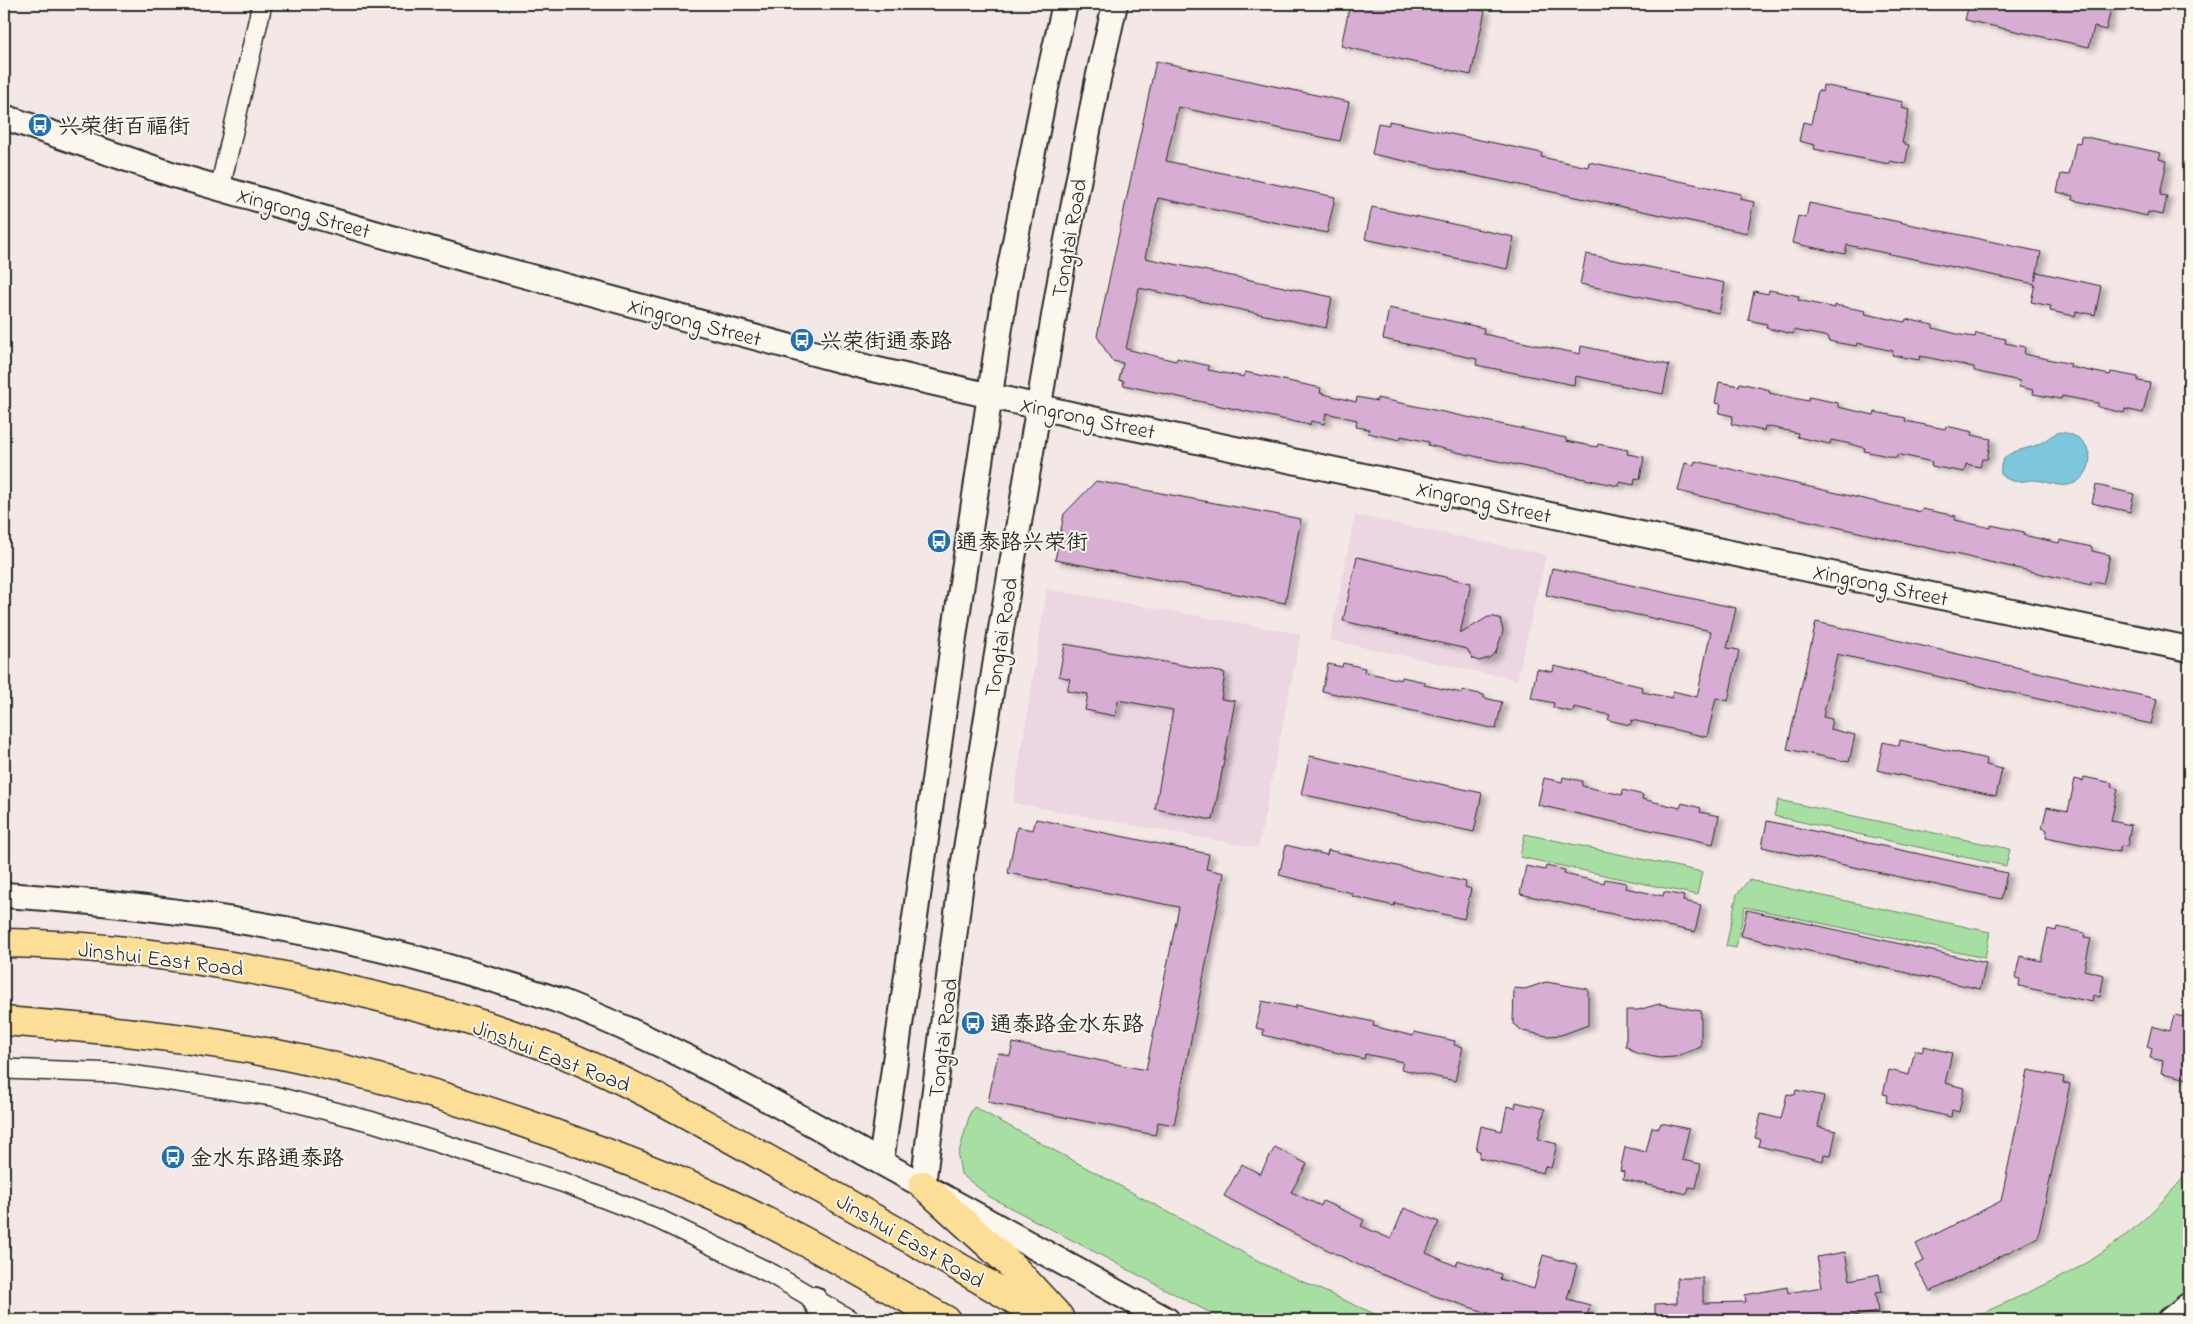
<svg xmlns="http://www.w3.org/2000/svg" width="2193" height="1324" font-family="'Indie Flower','LXGW WenKai TC',sans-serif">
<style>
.built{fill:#ebd6e1}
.green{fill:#a7dfa2;stroke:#698566}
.water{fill:#7dc7dd;stroke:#5c8996}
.building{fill:#d7add3;stroke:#2b2b2b;filter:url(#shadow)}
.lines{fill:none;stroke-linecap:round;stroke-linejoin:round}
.minor-casing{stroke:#2b2b2b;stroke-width:22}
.tertiary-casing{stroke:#2b2b2b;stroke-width:28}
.primary-casing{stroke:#2b2b2b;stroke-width:31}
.minor{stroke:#fbf7ec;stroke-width:19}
.tertiary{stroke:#fbf7ec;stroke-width:24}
.primary{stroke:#fdde96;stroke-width:28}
.labels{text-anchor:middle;stroke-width:4;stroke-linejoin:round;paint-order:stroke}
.poi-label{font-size:22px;fill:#2b2b2b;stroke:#fbf7ec;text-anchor:start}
.street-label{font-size:22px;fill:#2b2b2b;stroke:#fbf7ec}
</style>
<defs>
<filter id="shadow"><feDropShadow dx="5.5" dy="3" stdDeviation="2.5" flood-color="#0004"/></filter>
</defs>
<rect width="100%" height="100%" fill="#f4e8e7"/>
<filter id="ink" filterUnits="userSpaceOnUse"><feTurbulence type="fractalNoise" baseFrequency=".02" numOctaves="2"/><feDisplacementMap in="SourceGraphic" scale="10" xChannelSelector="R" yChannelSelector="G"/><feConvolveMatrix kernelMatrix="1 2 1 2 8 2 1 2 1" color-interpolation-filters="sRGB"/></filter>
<g filter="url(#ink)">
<path class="built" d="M1355,515L1546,555L1517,680L1330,640Z
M1047,589L1301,634L1258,848L1013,803Z"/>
<path class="green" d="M1778,800L2010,849L2006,866L1774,816Z
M1525,834L1702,872L1697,895L1520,857Z
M1749,880L1990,932L1985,958L1745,907L1736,948L1726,946L1737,894Z
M974,1107L1268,1266L1388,1320H1224L990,1197L961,1174L958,1156L970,1113Z
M2189,1171V1293L2150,1320H1967C2002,1304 2039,1289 2074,1270C2119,1246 2157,1210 2189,1171Z"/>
<path class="water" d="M2059,432C2102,436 2095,480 2068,485C2057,487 2045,480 2033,480C2020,481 2012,485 2001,474C1998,449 2022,452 2039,444C2047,440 2051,435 2059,432Z"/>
<path class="building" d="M1350,4H1452L1485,11L1471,75L1341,46Z
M1969,4H2112L2106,30L2094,27L2089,47L1965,20Z
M1156,61L1349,102L1340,141L1178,107L1166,161L1335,197L1327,233L1158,198L1145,258L1332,297L1326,328L1139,288L1126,349L1176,361L1177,358L1209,366L1208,370L1244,377L1245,372L1321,388L1320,393L1356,402L1357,397L1377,401V398L1566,438V441L1597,447L1598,444L1628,450L1627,454L1644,457L1640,479L1635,478L1634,485L1620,482L1619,486L1478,457L1428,445L1429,442L1401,436L1400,440L1368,433L1369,429L1356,427L1357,420L1326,413L1324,424L1311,421L1310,425L1123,385L1124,381L1119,380L1123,363L1112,361L1097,336Z
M1823,85L1903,102L1902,108L1909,110L1902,143L1909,145L1905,164L1890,161L1889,164L1814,149L1815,145L1799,141L1803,122L1811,124L1818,90L1822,92Z
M1389,121L1542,153L1541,157L1588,167L1589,162L1741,194L1740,199L1754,202L1747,233L1372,154L1378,123L1389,125Z
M2081,136L2161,153L2159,159L2167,161L2160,195L2167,196L2163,215L2148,212L2147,216L2097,205L2072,200L2073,196L2057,192L2061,174L2069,175L2076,142L2080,143Z
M1809,203L2041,252L2035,281L2037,272L2101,286L2095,315L2076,311L2075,316L2050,311L2051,306L2031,302L2035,284L1847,245L1845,254L1792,243L1798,216L1806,218Z
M1372,207L1514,237L1507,269L1365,239Z
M1586,254L1725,283L1719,313L1580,284Z
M1769,290L1799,296L1798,300L1835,308V305L1866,311L1865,314L1905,322L1906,319L1933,325V328L1961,335L1975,337L1976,333L2006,339L2005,343L2025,347L2024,354L2071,364L2070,367L2110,375L2111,372L2138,377V381L2150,383L2143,413L2125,409L2124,413L2098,407V403L2062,396L2061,399L2033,394L2034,390L2019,387L2020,381L1974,371V367L1920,356L1919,360L1892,355L1893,351L1857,343L1856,346L1828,341L1829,337L1794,330L1793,334L1766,328L1767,324L1748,320L1754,291L1768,294Z
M1389,308L1484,328L1483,334L1580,354L1581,346L1669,365L1663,394L1575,376L1574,385L1476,365L1477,359L1383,339Z
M1719,382L1739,386L1740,383L1770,390L1769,393L1808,401L1809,397L1838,403V407L1874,415L1875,412L1906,418L1905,421L1945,429L1946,426L1973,432L1972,435L1991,439L1987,459H1982L1980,467L1966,464L1964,472L1931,466L1932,462L1897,454V458L1864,451L1865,448L1846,443L1831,440L1830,444L1797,437L1798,433L1765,426L1764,431L1731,424L1733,416L1719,413L1721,404L1715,403Z
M1695,461L1921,512L1922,509L1956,516L1955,520L1991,528V525L2024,532L2023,535L2059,543L2060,540L2092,547V551L2110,555L2103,584L2091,581V585L1678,491L1685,463L1694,465Z
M1096,481L1301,519L1285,603L1055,560L1064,514Z
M2096,485L2134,494L2130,512L2092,503Z
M1357,557L1471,583L1460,634L1488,617H1495L1500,619L1503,631L1496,652L1489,658L1479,661L1473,659L1467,649L1343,621Z
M1552,568L1736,608L1727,648L1739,650L1728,701L1716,698L1707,737L1632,720L1630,725L1608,720L1610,715L1574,707L1573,712L1553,708L1554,703L1531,698L1537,669L1553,672L1554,666L1643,687L1642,692L1672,698L1673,691L1697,697L1711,631L1546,595Z
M1816,622L2157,699L2151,724L1837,654L1823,717L1832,719L1830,729L1855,735L1849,762L1787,749Z
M1065,644L1225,673L1221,699L1235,701L1213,820L1155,809L1173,710L1118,700L1115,716L1085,710L1088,694L1067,691L1070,679L1059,676Z
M1343,663L1365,668L1364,672L1401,680L1402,677L1425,682L1424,685L1462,693V690L1484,695V698L1502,702L1496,729L1322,691L1328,664L1342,667Z
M1900,740L1987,759L1986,765L2002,769L1996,796L1877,770L1883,742L1899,746Z
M1310,756L1482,793L1474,832L1301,794Z
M1563,777L1582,781V786L1622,795L1623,790L1643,795L1642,799L1680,808L1682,803L1701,808L1700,812L1719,816L1713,844L1538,805L1544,778L1562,782Z
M2084,777L2112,783L2111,787L2118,789L2111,821L2131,825L2127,847L2121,846L2119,852L2046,837L2047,830L2042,828L2047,807L2068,811L2075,779L2083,781Z
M1036,819L1209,854L1206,869L1224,873L1174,1125L1158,1122L1155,1135L988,1102L998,1053L1010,1056L1013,1043L1146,1070L1179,907L1008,873L1017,827L1033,830Z
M1767,821L2007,873L2001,899L1762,847Z
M1286,845L1327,855L1328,850L1466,882L1465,887L1471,889L1464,919L1395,903L1394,906L1352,896V893L1279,875Z
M1526,866L1545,870L1546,866L1565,870L1564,874L1604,883L1605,879L1626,883L1625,888L1663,896L1664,892L1684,896L1683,901L1701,905L1695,932L1520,894Z
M1747,910L1986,963L1980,989L1741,936Z
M2057,927L2085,933L2084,937L2091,938L2084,970L2104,975L2100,997L2093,995L2092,1002L2019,986L2020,979L2015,978L2020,956L2041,961L2048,929L2056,931Z
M1546,982L1588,989V1025L1561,1035L1547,1036L1523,1031L1513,1024L1514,988L1525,989Z
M1262,1001L1296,1008V1005L1374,1022L1373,1026L1413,1036L1414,1032L1455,1041L1454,1045L1463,1047L1455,1081L1401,1069L1403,1062L1365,1054L1364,1059L1263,1035L1264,1030L1256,1028Z
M1659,1004L1701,1011V1047L1674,1057L1660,1058L1636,1053L1626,1046V1010H1638Z
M2174,1015L2189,1018V1079L2161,1073L2163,1061L2150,1058L2152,1049L2147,1047L2152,1026L2170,1031Z
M1924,1046L1952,1053L1945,1083L1964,1088L1959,1112L1952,1110L1951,1117L1886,1102L1888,1095L1883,1094L1889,1070L1909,1075L1915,1050L1922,1052Z
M2028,1070L2064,1077L2063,1083L2070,1084L2038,1237L1930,1292L1915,1265L1924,1261L1916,1244L2001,1201Z
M1796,1090L1824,1096L1818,1127L1836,1131L1831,1155L1824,1154L1823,1161L1758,1146L1760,1139L1755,1138L1761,1114L1781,1119L1787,1094L1795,1095Z
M1516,1102L1545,1109L1538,1139L1557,1144L1551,1168L1545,1166L1543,1173L1479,1158L1480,1151L1476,1150L1481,1126L1502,1131L1507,1106L1515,1108Z
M1661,1123L1689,1129L1682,1160L1701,1164L1696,1188L1689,1187L1687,1194L1623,1179L1624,1172L1620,1171L1625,1147L1646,1152L1652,1127L1659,1128Z
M1275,1147L1307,1164L1291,1192L1321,1206L1323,1201L1345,1211L1364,1220L1361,1226L1391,1239L1404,1208L1439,1222L1426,1253L1456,1266L1458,1260L1501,1274L1500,1279L1534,1289L1543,1255L1577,1265L1567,1299L1590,1305L1586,1320H1510L1435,1296L1359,1265L1287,1230L1224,1196L1242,1164L1260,1174Z
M1845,1252L1850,1280L1879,1274L1882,1292L1875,1293L1878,1312L1828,1320H1655V1304L1677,1303V1278H1703V1303L1746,1302L1745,1295L1787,1287L1788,1293L1822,1287L1817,1257Z"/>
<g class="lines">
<g class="minor-casing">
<path id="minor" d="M220,188L262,4
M4,1069L117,1073L273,1096L373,1122L562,1182L658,1219L772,1274L850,1320"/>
</g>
<g class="tertiary-casing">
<path id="tertiary" d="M4,117L174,175L475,262L869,368L1092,419L2189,649
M4,895C161,905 318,928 469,973C501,982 534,991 565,1003C669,1044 767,1098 864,1153C965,1209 1066,1265 1167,1320
M881,1162L954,637L1006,287L1043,101L1065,4
M923,1185L962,874L1001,629L1066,245L1098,79L1115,4
M814,1299L827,1320
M2170,1320L2189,1305"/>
</g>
<g class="primary-casing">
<path id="primary" d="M4,943C126,945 249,966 367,994C420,1007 474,1020 525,1039C614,1071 696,1119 778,1165C869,1215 959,1266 1048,1320
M4,1021C82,1027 160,1034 238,1047C335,1063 431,1091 524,1123C584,1144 644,1166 702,1191C786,1228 866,1276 946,1320
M923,1185L1013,1267L1059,1317"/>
</g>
<use href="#minor" class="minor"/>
<use href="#tertiary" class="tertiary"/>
<use href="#primary" class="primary"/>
</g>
</g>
<defs>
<g id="bus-disc" transform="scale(1.25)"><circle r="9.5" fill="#1f6fb2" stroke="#fbf7ec"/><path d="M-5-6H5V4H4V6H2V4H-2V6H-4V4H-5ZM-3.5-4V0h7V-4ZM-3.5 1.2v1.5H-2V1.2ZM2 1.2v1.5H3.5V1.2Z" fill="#fff"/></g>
</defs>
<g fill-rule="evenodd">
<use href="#bus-disc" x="40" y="125"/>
<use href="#bus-disc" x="802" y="340"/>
<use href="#bus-disc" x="939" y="541"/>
<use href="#bus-disc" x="973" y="1023"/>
<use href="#bus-disc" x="173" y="1157"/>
</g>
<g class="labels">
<g class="poi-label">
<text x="58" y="133">兴荣街百福街</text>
<text x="820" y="348">兴荣街通泰路</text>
<text x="956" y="549">通泰路兴荣街</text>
<text x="990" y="1031">通泰路金水东路</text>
<text x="190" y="1165">金水东路通泰路</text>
</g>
<g class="street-label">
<text transform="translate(304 212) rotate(16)" y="8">Xingrong Street</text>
<text transform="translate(1068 238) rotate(-80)" y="8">Tongtai Road</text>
<text transform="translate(695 321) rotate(15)" y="8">Xingrong Street</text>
<text transform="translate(1088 417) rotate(12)" y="8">Xingrong Street</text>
<text transform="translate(1484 501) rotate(12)" y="8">Xingrong Street</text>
<text transform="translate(1881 584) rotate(12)" y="8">Xingrong Street</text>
<text transform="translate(1000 637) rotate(-81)" y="8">Tongtai Road</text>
<text transform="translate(161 958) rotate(7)" y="8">Jinshui East Road</text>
<text transform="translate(942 1038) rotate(-83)" y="8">Tongtai Road</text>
<text transform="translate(552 1055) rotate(21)" y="8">Jinshui East Road</text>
<text transform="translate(911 1240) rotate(30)" y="8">Jinshui East Road</text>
</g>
</g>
<rect width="2193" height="1324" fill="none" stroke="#fbf7ec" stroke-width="20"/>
<rect x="10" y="10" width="2173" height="1304" fill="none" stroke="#2b2b2b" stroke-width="2" filter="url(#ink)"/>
</svg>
